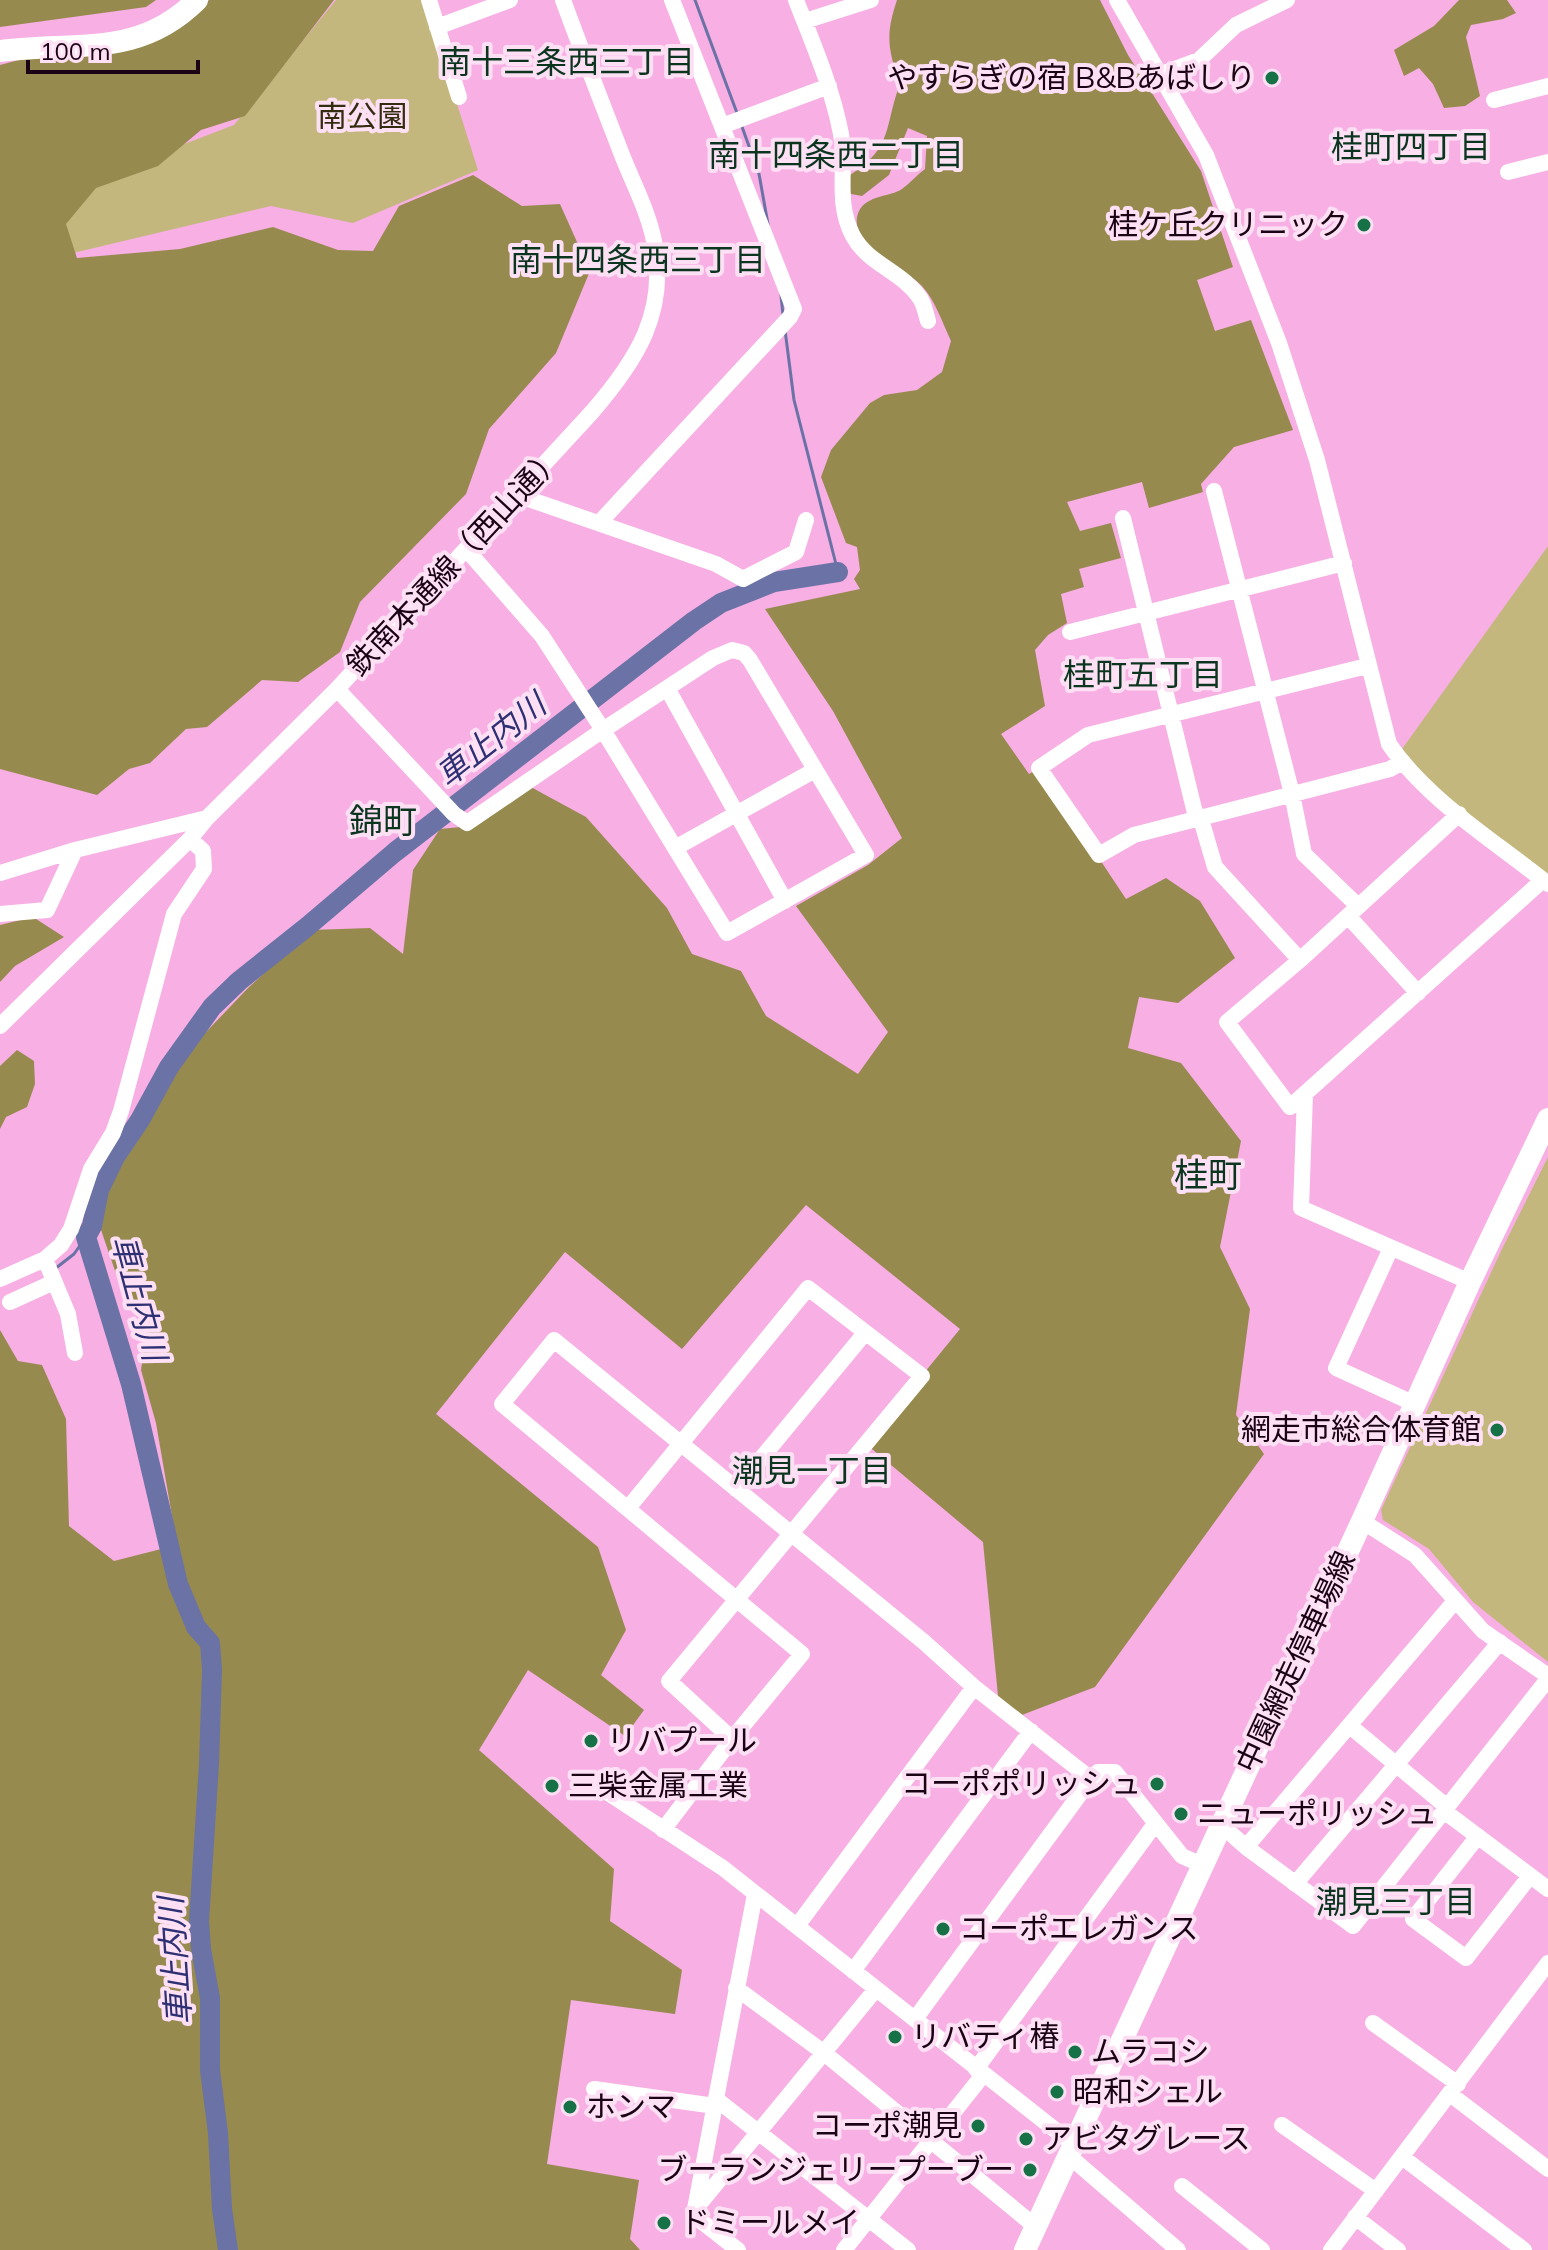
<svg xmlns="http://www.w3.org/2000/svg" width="1548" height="2250" font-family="Mulish,'Noto Sans JP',sans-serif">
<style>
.green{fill:#c4b77e}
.forest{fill:#978a4e}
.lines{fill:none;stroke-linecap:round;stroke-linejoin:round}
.stream{stroke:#6a72a6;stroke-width:3}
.river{stroke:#6a72a6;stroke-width:20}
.minor{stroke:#fff;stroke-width:16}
.major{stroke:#fff;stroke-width:22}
.poi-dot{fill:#167146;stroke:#fee0f5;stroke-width:3}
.labels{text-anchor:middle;stroke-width:8;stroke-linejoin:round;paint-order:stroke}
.poi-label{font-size:30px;fill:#1a0315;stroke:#fee0f5;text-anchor:start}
.park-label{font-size:30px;fill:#332c10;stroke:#fee0f5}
.street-label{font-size:30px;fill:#1a0315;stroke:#fee0f5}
.neighbourhood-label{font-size:32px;fill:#0b351f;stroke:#fee0f5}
.water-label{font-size:32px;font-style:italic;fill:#2d3072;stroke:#fee0f5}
.quarter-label{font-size:34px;fill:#0b351f;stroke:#fee0f5}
</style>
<rect width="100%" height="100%" fill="#f7afe4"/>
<path class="green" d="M336,0H424L478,170L353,223L271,206L52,258L51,242L93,187L119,169L234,125Z
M1548,546V884L1397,756Z
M1548,1157V1662L1473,1602L1429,1549L1383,1520L1381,1510L1501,1251Z"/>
<path class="forest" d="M0,0H156L146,7L0,27Z
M209,0H334L245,116L201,130L158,166L96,188L66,224L77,258L180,249L273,227L338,250L373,251L399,206L473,175L522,206L560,204L590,271L556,353L489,429L466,494L360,602L340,652L298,682L262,680L207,727L186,729L150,763L129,769L97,795L0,769V65L34,56L57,58L117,52L200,12Z
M897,0H1100L1128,55L1201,171L1233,267L1197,280L1215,331L1251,320L1293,430L1234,447L1201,484L1203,492L1149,508L1142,482L1067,502L1080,531L1111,523L1121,558L1079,569L1084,587L1061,594L1067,623L1048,635L1035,650L1045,706L1001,734L1029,774L1039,768L1126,899L1166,878L1200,901L1235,958L1178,1003L1139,997L1128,1048L1181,1063L1241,1141L1220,1247L1250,1309L1236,1415L1264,1454L1095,1687L1014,1718L999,1706L983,1542L866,1444L960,1329L806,1205L682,1349L565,1252L436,1414L598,1547L626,1630L601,1675L644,1710L625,1736L528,1670L479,1750L614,1869L610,1921L682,1970L675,2014L571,2000L547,2164L639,2180L630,2239L640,2250H0V1330L18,1361L42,1365L66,1419L69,1526L114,1561L177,1545L156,1423L141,1370L147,1328L123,1294L100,1227L104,1194L115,1168L146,1125L187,1052L248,988L311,930L370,928L403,954L413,870L440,829L471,826L529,786L586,817L667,908L692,954L741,971L766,1016L858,1074L888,1032L796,906L868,865L902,838L833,711L765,609L860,589L854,579L860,570L857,547L846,543L821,477L831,450L870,403L884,395L917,390L942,372L951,341C943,324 935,300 922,286C906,269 844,243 859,211C867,195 890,197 902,189C910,183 917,175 925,169L927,136L908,128L889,175L862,196L851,194L847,187L850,175C894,147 884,126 900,84C888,49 885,36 897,0Z
M1459,0H1507L1516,13L1503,19L1471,25L1466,37L1480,96L1465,106L1444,108L1433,84L1419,68L1404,76L1394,50L1434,26Z
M33,917L64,937L15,966L0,982V925Z
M17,1050L34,1061L35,1084L27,1107L6,1117L0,1129V1066Z"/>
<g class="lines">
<path class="stream" d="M695,0L737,113
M741,124L759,174L768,224
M781,295L783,315
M785,330L794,400L838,572
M56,1268L74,1254L86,1237"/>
<path class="river" d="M228,2250L222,2209L218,2133L210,2070V1998L201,1949L199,1921L209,1764L212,1670L210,1643L196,1627L178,1584L131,1384L86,1237L92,1226L99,1190L115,1157L140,1120L169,1067L212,1007L239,981L308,926L395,852L694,621L721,603L774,582L838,572"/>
<path class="minor" d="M429,0L459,97
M796,0C813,44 832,87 841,134C847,169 835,202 853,236C868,264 903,272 920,298C924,304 926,314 928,321
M1117,0L1206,155L1279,343L1317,460L1389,744C1428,801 1495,841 1548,884
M805,21L871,0
M437,27L510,0
M1159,75L1199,60L1236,25L1287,0
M1494,100L1548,86
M722,126L829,86
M1508,172L1548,162
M1214,491L1292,794L1304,854L1358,906
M517,495L716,564L743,579L796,552L806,520
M1123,518L1196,817
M600,522L790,317L794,309L672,0
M1070,632L1344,563
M732,650L744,653L750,660L866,855L727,933L603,730L713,658Z
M1367,666L1088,735L1039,768L1099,855L1134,835L1390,769L1402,762
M667,688L785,901
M337,689L454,814L467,823L603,730L542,636L467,550
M1459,814L1300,960L1227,1022L1290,1107L1543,880
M1200,816L1215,867L1300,960
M675,848L815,770
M75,850L207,818
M0,873L75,850L47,910L0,914
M1348,916L1418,993
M0,1026L190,839L207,818L337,689L592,412C636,361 668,313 654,241C648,211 633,183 622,155C602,103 582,52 563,0
M1305,1095L1301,1208L1470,1282
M1391,1248L1336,1368L1415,1404
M45,1259L68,1314L75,1353
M0,1279L45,1259L61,1245L71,1229L91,1169L113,1133L121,1111L174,914L204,869L203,851L190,839
M10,1302L54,1282
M736,1489L865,1333
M629,1507L808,1288L922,1376L669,1681L732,1739
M1362,1521L1415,1555L1483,1631L1548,1676
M1350,1726L1447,1807
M587,1779L723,1868L1073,2144
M1444,1811L1548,1889
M1220,1824L1246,1847L1353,1926L1548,1679
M663,1830L732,1739L802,1654L502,1404L554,1340L924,1642L974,1687L1091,1779L1098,1772H1115L1182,1856L1202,1865
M1478,1836L1413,1919L1466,1958L1530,1876
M1246,1847L1455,1601
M1295,1884L1500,1642
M797,1926L974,1687
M853,1971L1031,1731
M736,1988L823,2052L1036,2227
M915,2019L1091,1779
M1373,2023L1458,2084
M976,2069L1155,1824
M594,2089L715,2106
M1450,2094L1548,2169
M716,2099L908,2250
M1282,2125L1376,2191
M1068,2155L1178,2250
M1402,2157L1524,2250
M1182,2186L1262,2250
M697,2207L876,1989
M1355,2217L1398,2250
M738,2250L696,2217L695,2209L755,1894
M844,2250L983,2075
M1331,2250L1548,1963"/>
<path class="major" d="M0,51C75,41 138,59 197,0
M1025,2250L1362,1521L1470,1282L1548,1119"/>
</g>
<g class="poi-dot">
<circle cx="1272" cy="78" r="8"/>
<circle cx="1364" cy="225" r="8"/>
<circle cx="1497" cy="1430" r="8"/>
<circle cx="591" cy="1741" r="8"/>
<circle cx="1157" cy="1784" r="8"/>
<circle cx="552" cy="1786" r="8"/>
<circle cx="1181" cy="1814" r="8"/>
<circle cx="943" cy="1929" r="8"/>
<circle cx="895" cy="2037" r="8"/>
<circle cx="1075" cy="2052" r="8"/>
<circle cx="1057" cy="2092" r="8"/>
<circle cx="570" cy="2107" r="8"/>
<circle cx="978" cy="2126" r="8"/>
<circle cx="1026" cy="2139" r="8"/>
<circle cx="1030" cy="2170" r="8"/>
<circle cx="664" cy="2223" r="8"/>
</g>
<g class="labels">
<g class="poi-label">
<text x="1256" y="88" text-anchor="end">やすらぎの宿 B&amp;Bあばしり</text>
<text x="1348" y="235" text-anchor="end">桂ケ丘クリニック</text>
<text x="1481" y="1440" text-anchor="end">網走市総合体育館</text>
<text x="607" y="1751">リバプール</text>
<text x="1141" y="1794" text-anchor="end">コーポポリッシュ</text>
<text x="568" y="1796">三柴金属工業</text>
<text x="1197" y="1824">ニューポリッシュ</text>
<text x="959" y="1939">コーポエレガンス</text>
<text x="911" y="2047">リバティ椿</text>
<text x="1091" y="2062">ムラコシ</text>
<text x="1073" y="2102">昭和シェル</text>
<text x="586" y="2117">ホンマ</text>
<text x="962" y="2136" text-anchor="end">コーポ潮見</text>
<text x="1042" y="2149">アビタグレース</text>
<text x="1014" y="2180" text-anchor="end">ブーランジェリープーブー</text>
<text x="680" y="2233">ドミールメイ</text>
</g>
<g class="park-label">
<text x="362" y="127">南公園</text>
</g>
<g class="street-label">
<text transform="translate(455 561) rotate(-47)" y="10">鉄南本通線（西山通）</text>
<text transform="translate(1296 1662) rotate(-65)" y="10">中園網走停車場線</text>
</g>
<g class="neighbourhood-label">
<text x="567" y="73">南十三条西三丁目</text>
<text x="1411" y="158">桂町四丁目</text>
<text x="836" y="166">南十四条西二丁目</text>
<text x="638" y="271">南十四条西三丁目</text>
<text x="1143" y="686">桂町五丁目</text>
<text x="812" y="1482">潮見一丁目</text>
<text x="1396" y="1913">潮見三丁目</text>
</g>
<g class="water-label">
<text transform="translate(491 740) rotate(-38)" y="11">車止内川</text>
<text transform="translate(139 1298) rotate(75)" y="11">車止内川</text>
<text transform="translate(175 1961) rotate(-94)" y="11">車止内川</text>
</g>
<g class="quarter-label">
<text x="383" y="833">錦町</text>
<text x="1208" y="1187">桂町</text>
</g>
</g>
<path d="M28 60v12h170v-12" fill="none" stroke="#1a0315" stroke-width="4"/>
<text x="40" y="60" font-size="24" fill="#1a0315" stroke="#fee0f5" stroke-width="6" paint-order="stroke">100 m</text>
</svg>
